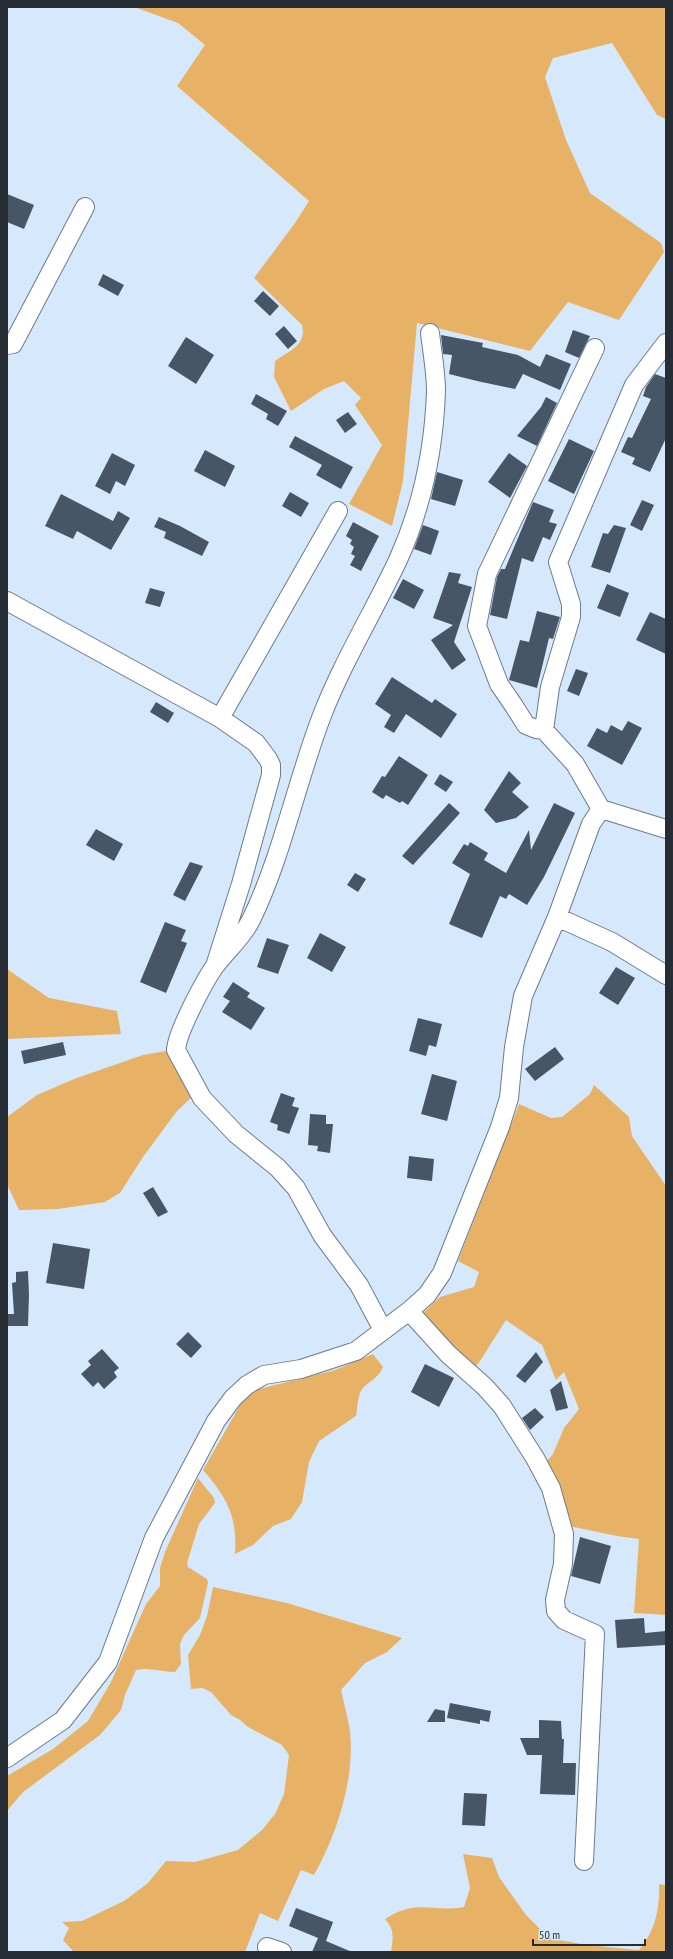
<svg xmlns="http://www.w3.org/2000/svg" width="673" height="1959" font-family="'PT Sans Narrow',sans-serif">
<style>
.green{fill:#e7b266}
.building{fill:#465666}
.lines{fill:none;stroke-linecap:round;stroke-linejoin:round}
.minor-casing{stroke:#6a7b8c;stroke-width:20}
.minor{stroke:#fff;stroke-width:18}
</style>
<rect width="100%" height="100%" fill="#d6e9fc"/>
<path class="green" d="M134,7H666V119L657,115L612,43L553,58L545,77L566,140L590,193L661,243L664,252L619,320L568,302L530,351L417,323L403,481L392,526L349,504L382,445L355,405L361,398L344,381L324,389L291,411L274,377L275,361C289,351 307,345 302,325L254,278L295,223L309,201L177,86L205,45L178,23Z
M7,969L49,998L117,1011L121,1034L7,1039Z
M166,1051L174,1060L192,1097L177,1111L143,1157L120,1193L105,1202L58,1209L19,1210L7,1184V1117L37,1095L74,1079L143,1055Z
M594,1085L629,1117L632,1136L666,1186V1615L634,1613L639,1539L617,1536L569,1526L545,1463L553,1454L564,1428L579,1409L564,1372L556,1380L542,1345L506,1320L480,1361L472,1371L422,1314L440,1297L474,1287L479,1272L458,1261L519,1104L551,1118L562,1117L590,1094Z
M373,1354L383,1367C379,1378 370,1380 363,1388C357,1395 358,1407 356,1416L319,1441L309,1462L302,1502L291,1519L273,1526L253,1545L235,1554C237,1516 228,1499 203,1470L243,1400L251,1391L335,1370Z
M198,1478L214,1498L215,1503L199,1524L187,1563L188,1567L207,1579L208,1583L200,1618L184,1635L180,1644L181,1664L175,1672C161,1672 150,1667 136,1670L125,1695L121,1710L100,1735L23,1792L7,1811V1776L53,1749L88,1721L111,1682L146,1604L160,1586V1568L165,1552Z
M213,1587L287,1603L402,1638L387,1652L365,1663L341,1690C344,1704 348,1717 350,1732C355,1779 337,1834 314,1875L301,1870L278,1921L260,1913L245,1952H74L63,1940L69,1928L62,1922L82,1921L124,1901L148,1883L166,1861L195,1862L238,1850L262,1830L275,1814L284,1794L289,1755L282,1745L248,1727L240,1720L231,1715L211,1692L202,1688L191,1689L188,1655L200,1635L207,1616Z
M463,1854L492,1858L499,1877L526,1915L549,1938L587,1945L639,1950C655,1931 660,1909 659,1884L665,1885L666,1952H391C393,1938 395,1930 385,1919C418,1898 431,1913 464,1907L470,1888Z"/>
<path class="building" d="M7,194L34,205L24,229L7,222Z
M103,274L124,285L118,296L98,285Z
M263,291L279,306L270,316L254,301Z
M284,326L297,341L288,349L275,334Z
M573,330L590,336L579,358L565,352Z
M441,335L483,343L482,347L518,355L540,367L546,354L571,364L560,390L523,374L515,389L477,381L449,374L452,355L443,354Z
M186,337L214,355L196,384L168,366Z
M655,374L666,378V438L650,472L632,464L635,458L621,452L628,437L632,438L651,399L643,396L646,387Z
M256,394L287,411L278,426L266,419L268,414L251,404Z
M546,397L557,403L537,446L517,436L541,407Z
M348,412L357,424L345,433L336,420Z
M295,436L353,467L341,489L316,475L322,465L289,447Z
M569,439L594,451L574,494L548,481Z
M205,450L235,466L225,487L194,471Z
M112,453L135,465L125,486L116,481L110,494L95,486Z
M509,453L527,466L510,498L488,482Z
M437,472L463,480L455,506L431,499Z
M290,492L309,503L301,517L282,506Z
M61,494L113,521L118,511L130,518L111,550L77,531L73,539L45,526Z
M642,500L654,505L642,531L630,525Z
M533,502L554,510L549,522L557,524L550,540L543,537L533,562L522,558L507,619L490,615L497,577L501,569H505Z
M159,517L180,526L209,542L202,556L164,538L166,532L154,527Z
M353,522L379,536L361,571L350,565L355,556L351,554L354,547L350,544L352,540L346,536Z
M423,525L439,531L431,555L414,549Z
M614,525L626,528L610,573L591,567L603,533L608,534Z
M449,572L461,574L458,583L472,587L454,642L466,660L452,670L431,640L453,625L433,618Z
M403,579L424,590L414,609L393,598Z
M607,584L629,593L620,617L597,608Z
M150,588L165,592L160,607L145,603Z
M537,611L560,617L553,639L549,638L537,688L509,680L520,640L529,642Z
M650,612L666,619V654L636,640Z
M576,669L588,673L579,696L567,691Z
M392,677L432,703L435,699L457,714L441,738L406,714L394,733L384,727L391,715L375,704Z
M156,702L174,713L168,723L150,712Z
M628,721L642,728L622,765L587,746L597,728L607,733L611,725L622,731Z
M399,756L428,775L408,805L402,801L400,803L386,795L383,799L372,792L382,776L385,777Z
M509,771L521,783L512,792L529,807L516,818L496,823L484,810Z
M440,774L453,782L446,792L434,784Z
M449,803L460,813L413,865L402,856Z
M554,803L575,813L544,877L527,905L509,894L506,899L500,896L482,938L449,924L470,874L452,863L464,844L468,846L470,842L488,853L484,860L506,873L529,830L531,850Z
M96,829L123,844L114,861L86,845Z
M190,862L203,866L185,901L173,895Z
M355,873L366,879L358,892L347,885Z
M165,922L186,930L181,941L187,943L166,993L140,982Z
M320,933L346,947L332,972L307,958Z
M267,938L289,945L278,974L257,967Z
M616,967L635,978L618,1005L599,993Z
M233,982L250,993L247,997L265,1008L251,1030L222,1012L230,1001L223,997Z
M418,1018L442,1024L436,1047L429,1045L426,1056L409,1051Z
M63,1042L66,1055L24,1064L21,1051Z
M555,1047L564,1059L535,1081L525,1069Z
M432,1074L457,1081L447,1121L421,1114Z
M281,1093L295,1098L292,1106L299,1108L289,1134L277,1130L278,1125L270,1122Z
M310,1114L326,1115V1124H333L330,1153L317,1151L318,1146L308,1145Z
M409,1156L434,1159L432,1181L407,1178Z
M153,1187L168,1212L158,1217L143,1193Z
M53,1243L90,1249L84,1289L46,1283Z
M28,1271L29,1295L28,1326H7V1314H14L12,1283L16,1282V1272Z
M188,1332L202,1346L191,1358L176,1344Z
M102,1349L119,1368L114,1372L117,1377L104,1389L98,1382L93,1387L81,1374L91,1365L88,1361Z
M536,1352L543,1362L525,1383L516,1376Z
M425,1364L454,1378L439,1407L411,1392Z
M561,1381L568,1408L556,1411L550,1390Z
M535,1408L544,1417L530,1430L522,1418Z
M580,1537L611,1546L600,1584L571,1576Z
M644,1618L645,1633L666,1631V1645L617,1648L615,1620Z
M450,1703L491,1711L489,1722L480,1720V1724L447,1718Z
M435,1709L445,1711V1722H427Z
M539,1720L561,1721L562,1739H564L563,1763H576L575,1795L540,1794L542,1755H527L520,1738H539Z
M464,1793L487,1794L485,1826L462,1825Z
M296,1908L333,1922L326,1941L352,1952H312L318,1938L289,1926Z"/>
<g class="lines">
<g class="minor-casing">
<path id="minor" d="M666,343L634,385L558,562L571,604V617L550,687L544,730L575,764L601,809L666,829
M7,345L13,344L85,207
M7,601L220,718L256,743L268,759L271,765V775L241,884L216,963
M220,718L338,511
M544,730L536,729L526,725L514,706L499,684L477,626L487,574L595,348
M557,917L612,942L666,975
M409,1311L448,1354L485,1387L502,1406L535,1458L551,1488L564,1534L563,1564L555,1600L556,1611L564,1620L595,1634L584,1861
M383,1330L359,1285L322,1235L296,1188L278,1168L236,1134L202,1098L176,1050C177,1032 205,980 215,966C227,950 242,938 251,920C282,856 296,784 321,718C342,663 373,613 398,560C422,507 434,449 436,391C436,372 432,351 430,333
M7,1758L63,1720L108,1662L154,1538L216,1421L233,1398L247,1385L264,1375L301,1369L356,1351L409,1311L427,1295L442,1273L500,1127L509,1098L514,1047L523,996L557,917L591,824L601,809
M267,1947L282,1952"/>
</g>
<use href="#minor" class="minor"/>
</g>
<rect width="673" height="1959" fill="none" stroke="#262d35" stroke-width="16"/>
<path d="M533 1939v6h112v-6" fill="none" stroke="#262d35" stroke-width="2"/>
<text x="539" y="1939" font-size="12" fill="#262d35" stroke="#d6e9fc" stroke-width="3" paint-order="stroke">50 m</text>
</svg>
